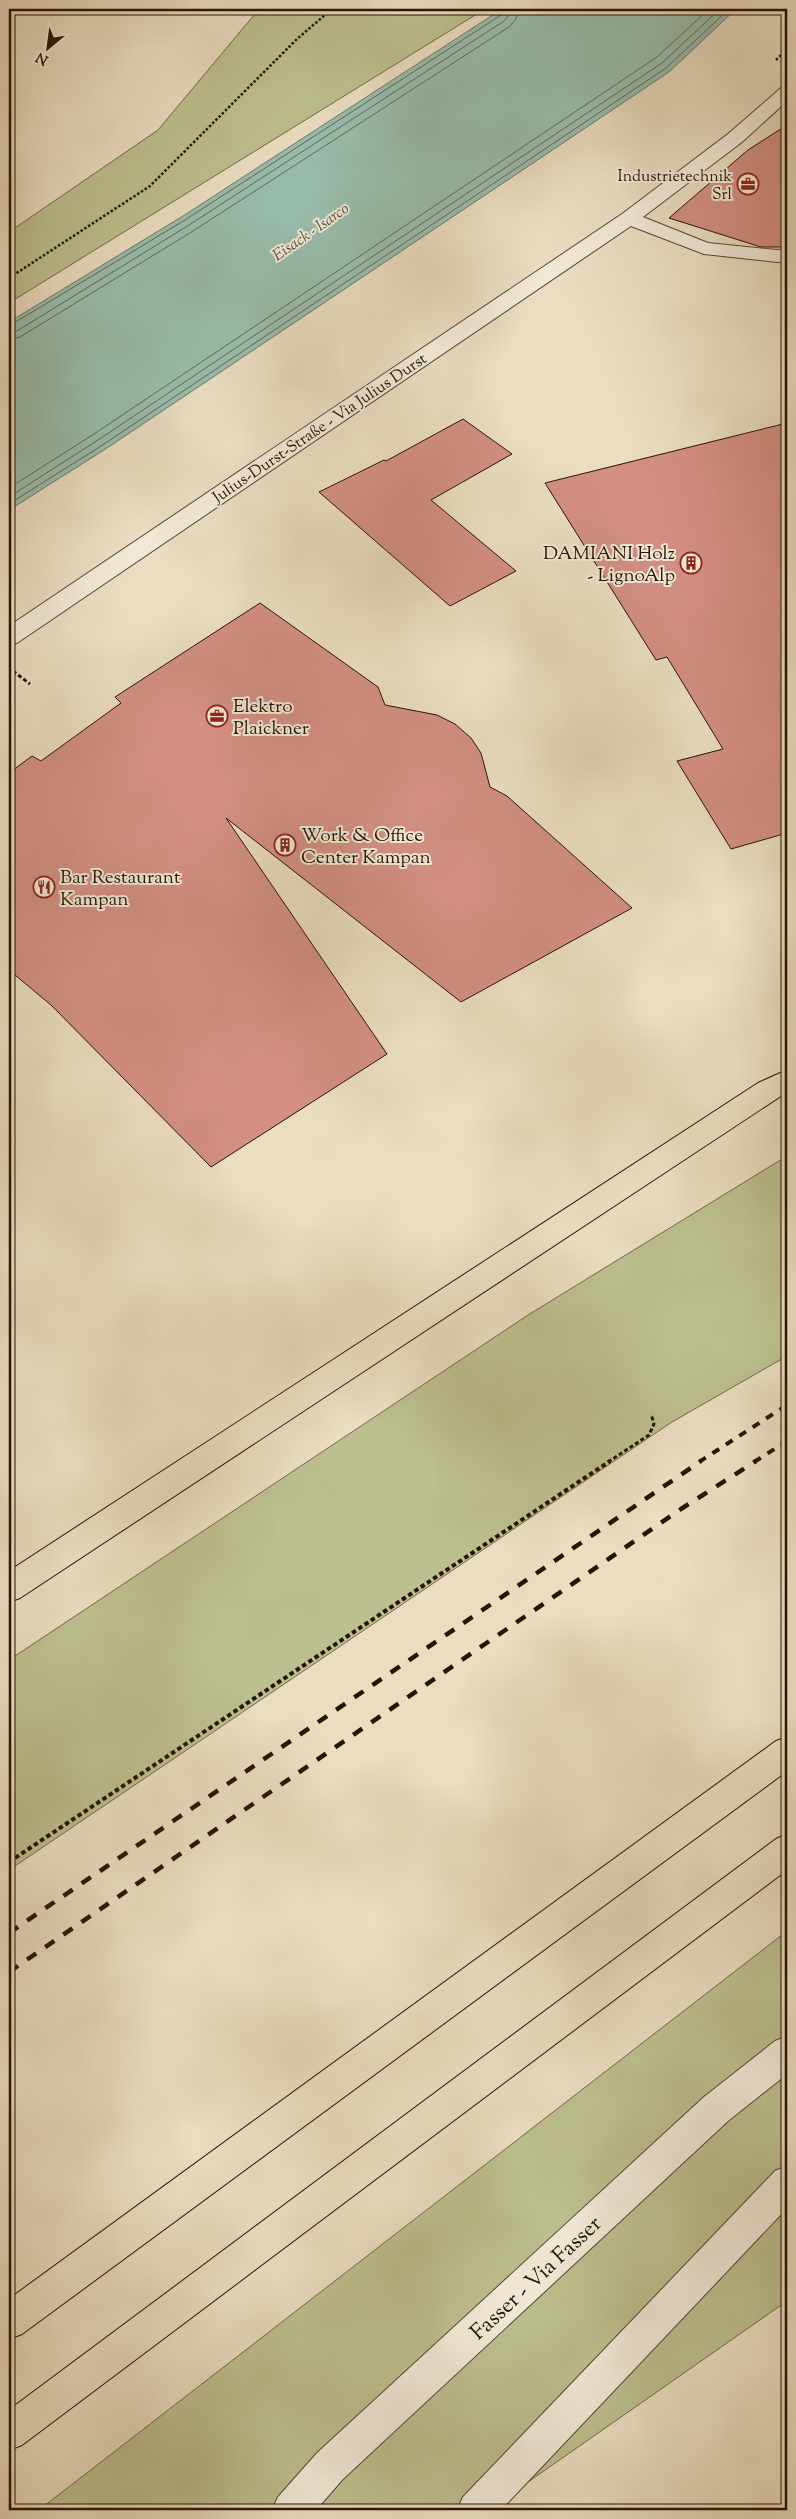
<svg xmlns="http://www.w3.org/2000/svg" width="796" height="2519" font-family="'Sorts Mill Goudy',serif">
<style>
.green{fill:#bcbf8f;stroke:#726948}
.water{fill:#99bdad;stroke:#6c7968}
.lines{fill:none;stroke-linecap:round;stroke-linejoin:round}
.shore{stroke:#616856;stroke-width:1}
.building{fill:#d38f84;stroke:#291300}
.minor-casing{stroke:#594630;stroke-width:2}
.major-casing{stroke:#291300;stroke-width:2}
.highway-casing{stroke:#291300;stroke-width:2}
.path-far2{stroke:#291300;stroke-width:2.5;stroke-dasharray:2.5 2;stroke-linecap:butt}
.path-far1{stroke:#291300;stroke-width:3;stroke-dasharray:4 2.5;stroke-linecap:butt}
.path{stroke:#291300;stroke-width:4;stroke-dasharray:4.5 3;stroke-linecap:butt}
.minor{fill:#f1e9d7;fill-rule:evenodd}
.major{fill:#eaddc1;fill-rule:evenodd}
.highway{fill:#eaddc1;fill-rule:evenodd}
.rail-far1{stroke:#291300;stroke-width:4;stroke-dasharray:8 8;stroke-linecap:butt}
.rail{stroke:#291300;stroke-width:4.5;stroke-dasharray:11 11;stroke-linecap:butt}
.labels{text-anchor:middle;stroke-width:4;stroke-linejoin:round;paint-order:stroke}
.far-poi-label{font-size:16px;fill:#291300;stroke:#f1e9d7;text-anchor:end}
.far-water-label{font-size:16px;font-style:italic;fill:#504e3d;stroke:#f1e9d7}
.far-street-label{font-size:16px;fill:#291300;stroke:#f1e9d7}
.poi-label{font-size:19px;fill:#291300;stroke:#f1e9d7;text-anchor:start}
.near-street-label{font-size:22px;fill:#291300;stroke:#f1e9d7}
</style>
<rect width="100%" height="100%" fill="#eaddc1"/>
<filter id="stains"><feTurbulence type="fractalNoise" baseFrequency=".004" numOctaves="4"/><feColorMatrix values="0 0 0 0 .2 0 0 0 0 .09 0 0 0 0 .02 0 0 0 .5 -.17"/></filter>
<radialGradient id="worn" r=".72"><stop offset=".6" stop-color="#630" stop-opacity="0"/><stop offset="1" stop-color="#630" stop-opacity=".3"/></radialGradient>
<path class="green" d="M259,9H485L9,303V232L158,130Z
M787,1156V1356L672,1422L9,1870V1660L528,1315Z
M787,1931V2301L488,2510H39Z"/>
<path class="water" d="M502,9H736L669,72L104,450L9,510V322L183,216Z"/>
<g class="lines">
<path class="shore" d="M9,326L185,220L501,15L504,9
M9,332L17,331L189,225L504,21L509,15L510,9
M9,340L20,337L193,231L509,27L516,19L518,9
M9,488L94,434L657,57L709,9
M9,497L98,440L662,63L720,9
M9,504L101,446L666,68L729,9"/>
</g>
<path class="building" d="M787,125V247H761L669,218L748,150Z
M463,419L512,454L431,500L516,571L450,606L319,492L384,460L386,461Z
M787,423V833L731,849L677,761L723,749L667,657L656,660L545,483Z
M260,603L378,687L385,705L437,715L455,724L471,738L481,753L490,787L507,796L632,908L461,1002L226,818L387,1054L211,1167L51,1005L9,970V773L32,756L41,761L121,703L115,697Z"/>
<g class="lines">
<g class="minor-casing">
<path id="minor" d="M787,87V101L742,142L643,217L708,243L777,250L787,249V261L777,262L704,254L631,226L17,643L9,645V626L622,214L728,134L781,88Z
M787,2036V2074L728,2121L343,2479L316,2510H272L278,2497L317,2453L704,2097L775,2041Z
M787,2166V2208L501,2510H457L463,2497L775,2171Z"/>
</g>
<g class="major-casing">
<path id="major" d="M787,1070V1092L20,1598L9,1602V1571L758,1083Z"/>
</g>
<g class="highway-casing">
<path id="highway" d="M787,1737V1771L22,2334L9,2339V2299L776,1741Z
M787,1834V1870L22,2445L9,2450V2410L776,1839Z"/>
</g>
<path class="path-far2" d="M776,60L787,49
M9,278L150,186L297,39L332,9"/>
<path class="path-far1" d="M13,671L30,684
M608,1462L649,1435L654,1424L651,1414"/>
<path class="path" d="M9,1862L610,1461"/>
<use href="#minor" class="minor"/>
<use href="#major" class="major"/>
<use href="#highway" class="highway"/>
<path class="rail-far1" d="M699,1462L787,1405
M754,1462L787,1441"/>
<path class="rail" d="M9,1933L701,1461
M9,1972L681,1509L756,1461"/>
</g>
<defs>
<g id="office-ring" transform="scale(1.125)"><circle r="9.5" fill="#f1e9d7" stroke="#8f2418" stroke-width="1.5"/><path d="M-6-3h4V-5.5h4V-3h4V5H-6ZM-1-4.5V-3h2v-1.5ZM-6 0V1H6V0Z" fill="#8f2418"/></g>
<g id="building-ring" transform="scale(1.125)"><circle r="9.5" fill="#f1e9d7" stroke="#8f2418" stroke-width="1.5"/><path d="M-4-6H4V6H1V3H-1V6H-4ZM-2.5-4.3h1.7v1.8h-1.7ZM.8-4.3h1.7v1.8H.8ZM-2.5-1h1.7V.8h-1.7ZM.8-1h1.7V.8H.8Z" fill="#8f2418"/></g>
<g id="restaurant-ring" transform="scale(1.125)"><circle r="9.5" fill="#f1e9d7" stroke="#8f2418" stroke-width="1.5"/><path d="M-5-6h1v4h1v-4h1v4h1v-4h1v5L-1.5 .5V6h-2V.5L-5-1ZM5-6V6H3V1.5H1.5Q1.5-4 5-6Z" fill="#8f2418"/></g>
</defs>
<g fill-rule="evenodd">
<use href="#office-ring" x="748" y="184"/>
<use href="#building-ring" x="691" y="563"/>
<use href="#office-ring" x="217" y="716"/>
<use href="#building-ring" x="285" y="845"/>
<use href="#restaurant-ring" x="44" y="887"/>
</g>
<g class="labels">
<g class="far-poi-label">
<text x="732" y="181">Industrietechnik<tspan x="732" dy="18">Srl</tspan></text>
</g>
<g class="far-water-label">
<text transform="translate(310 231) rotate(-35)" y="6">Eisack - Isarco</text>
</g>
<g class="far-street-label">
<text transform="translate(319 427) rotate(-34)" y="6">Julius-Durst-Straße - Via Julius Durst</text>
</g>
<g class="poi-label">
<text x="675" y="559" text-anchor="end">DAMIANI Holz<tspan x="675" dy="22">- LignoAlp</tspan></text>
<text x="233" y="712">Elektro<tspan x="233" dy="22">Plaickner</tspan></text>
<text x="301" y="841">Work &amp; Office<tspan x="301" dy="22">Center Kampan</tspan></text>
<text x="60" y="883">Bar Restaurant<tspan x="60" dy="22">Kampan</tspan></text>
</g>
<g class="near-street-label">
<text transform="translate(535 2277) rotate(-43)" y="8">Fasser - Via Fasser</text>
</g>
</g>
<rect width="796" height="2519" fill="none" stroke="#eaddc1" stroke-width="30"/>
<rect x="10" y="10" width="776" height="2499" fill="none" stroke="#291300" stroke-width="2.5"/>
<rect x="15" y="15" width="766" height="2489" fill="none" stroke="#291300"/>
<g transform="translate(48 48) rotate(209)" stroke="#f1e9d7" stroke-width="4" paint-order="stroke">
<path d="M0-4L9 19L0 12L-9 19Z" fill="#291300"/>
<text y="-8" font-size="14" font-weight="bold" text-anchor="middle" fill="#291300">N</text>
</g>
<rect width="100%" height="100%" filter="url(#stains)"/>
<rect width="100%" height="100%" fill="url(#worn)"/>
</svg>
